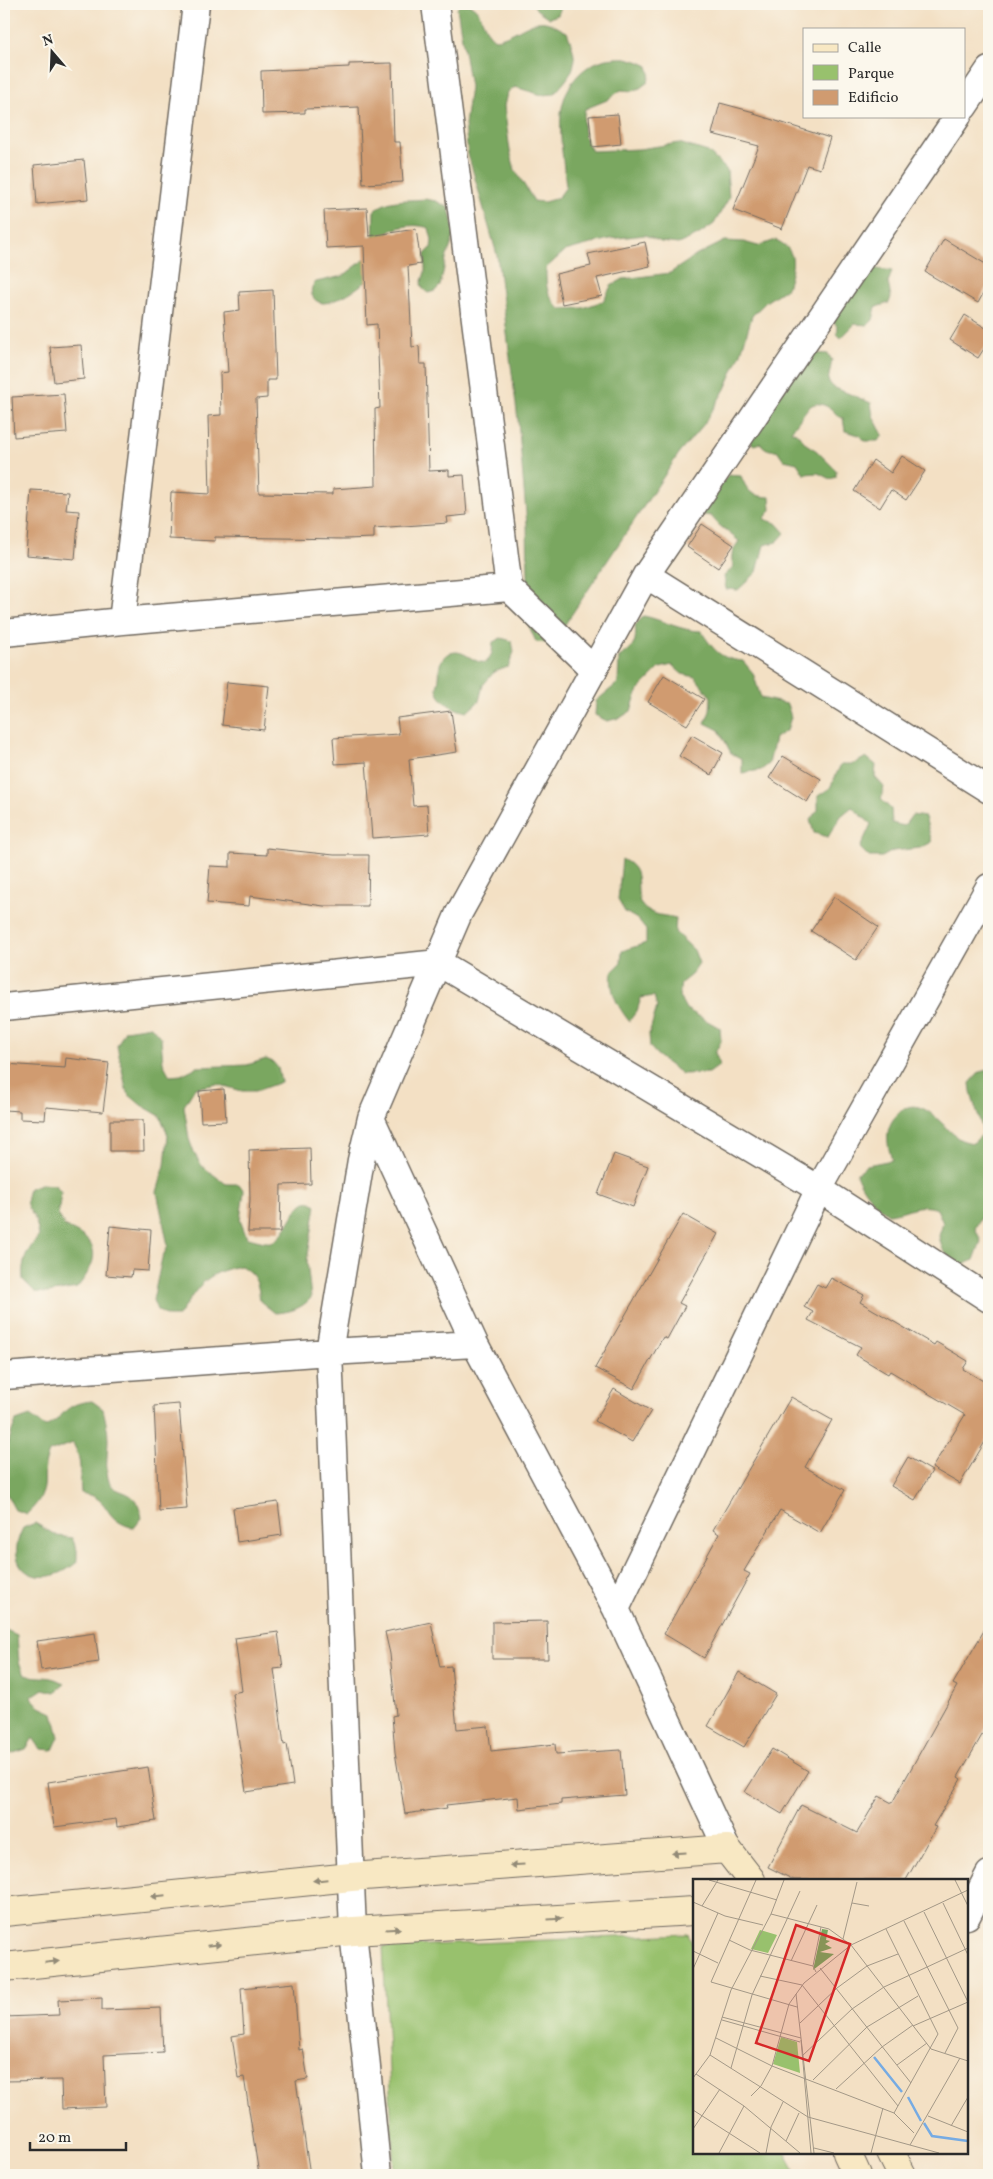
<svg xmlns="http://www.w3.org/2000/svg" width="993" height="2179" font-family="Vollkorn,serif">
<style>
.green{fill:#98c16d;stroke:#62764c}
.forest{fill:#7aa760;stroke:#526946}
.building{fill:#d09b70}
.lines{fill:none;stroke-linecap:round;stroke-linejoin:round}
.street-casing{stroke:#716a61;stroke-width:29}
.secondary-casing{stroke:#716a61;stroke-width:30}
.street{stroke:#fff;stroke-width:26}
.secondary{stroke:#f8e8c3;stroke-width:28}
.oneway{fill:#928a77}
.inset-river{fill:none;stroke:#76abe3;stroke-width:2.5}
.inset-road{fill:none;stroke:#a39887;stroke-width:1}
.view{fill:#d62828;fill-opacity:0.15;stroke:#d62828;stroke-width:2.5}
.inset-edge{fill:none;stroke:#2b2b2b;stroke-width:2.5}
</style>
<rect width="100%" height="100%" fill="#fbf7ec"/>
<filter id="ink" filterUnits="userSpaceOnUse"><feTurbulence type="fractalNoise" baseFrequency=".02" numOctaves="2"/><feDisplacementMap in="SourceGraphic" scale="10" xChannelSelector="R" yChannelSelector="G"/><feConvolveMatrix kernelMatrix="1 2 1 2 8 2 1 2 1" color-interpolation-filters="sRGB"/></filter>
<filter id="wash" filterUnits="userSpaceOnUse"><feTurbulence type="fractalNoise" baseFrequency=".0096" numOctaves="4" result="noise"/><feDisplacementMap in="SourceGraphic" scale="20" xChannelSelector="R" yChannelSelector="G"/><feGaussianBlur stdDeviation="1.12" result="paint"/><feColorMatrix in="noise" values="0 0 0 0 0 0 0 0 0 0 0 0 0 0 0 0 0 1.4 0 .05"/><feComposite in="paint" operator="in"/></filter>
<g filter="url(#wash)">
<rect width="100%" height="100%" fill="#f3e0c4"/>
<path class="green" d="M688,1934L694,1948V2153H786L796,2175H394L383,1947Z"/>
<path class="forest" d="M460,4C484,1 480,30 495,39C513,37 530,19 545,22C552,23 560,29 567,32C579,63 577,69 554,94L542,95L515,87L507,93L504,106L510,151L515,170L534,201L544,202L558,198L566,187C564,164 559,138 561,114C564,85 584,60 615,58C620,58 625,57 630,59C636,60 642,63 648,66L650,73L648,82L640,88L633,91L621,90L607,100L585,109C582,126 582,136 592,151L639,149L679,143L708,152L727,170L729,198L714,224L698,235L678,244L661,242L645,235L609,239L565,251L546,268C546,287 546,294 560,309L583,308L603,301L611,286L623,279L670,273L697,255L725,241L744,242L758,246L776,240C799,251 793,267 787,288L767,301L752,316L741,353L725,389L704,424L680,452L558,635L547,643L536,642L529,626L527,525L518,420L497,255L468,154L465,125L470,87L458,14L457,9Z
M533,4H562L558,15L549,18L537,10Z
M425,199L436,201L449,208L455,234L446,259L440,286L435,291L428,293L423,289L421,284L425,272V254L431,248L432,240L429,228C419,225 413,225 402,227C377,231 383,252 375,272C373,277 366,282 361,285C354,291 333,303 324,303C312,303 307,289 316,282L343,276L365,259L373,245L374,211C388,198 406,201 425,199Z
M870,268L892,271L888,283L891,297L889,303L876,307L873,320L868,325L855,324L841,338L837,334L838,328L831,317Z
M813,353L828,354L832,360L828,381L833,387L871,403L873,416L883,435L878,441H864L859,435L845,431L843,418C835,416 835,410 828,407C813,399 808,407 800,419C797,424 794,426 791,431L798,434L806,444L817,451L836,470V477L830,479L818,473L804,474L797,463L784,460L777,450C769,451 765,449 760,443L754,445L749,441L806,356Z
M728,475L741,476C748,493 752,496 770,497L771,510L764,519L776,523L785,533L777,542L764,545L757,572L738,590L726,589L724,576L734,567C729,556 733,550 739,541L719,525L711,516L698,514Z
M644,616C663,620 681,631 701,631C714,650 719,659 743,661L753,673L761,698L787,704L791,717L787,730L775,738L769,764L761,770L742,773V759L731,753L719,730L705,723L710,711L711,697L695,677L682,674L672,665L660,668L641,687L635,698L631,711L620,718L607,721L595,715L596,701L618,683L619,657C634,648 637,643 635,625Z
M501,638L512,641L514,652L508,667L494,672L483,685L479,701L467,712C456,710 443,704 438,693C436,688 438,684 439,678C440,667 438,657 451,653C465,648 473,665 487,662L492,653L493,642Z
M866,757L876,765L875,777L884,787L881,799L891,809L892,823L904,826L912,815L925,817L932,842L920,848L893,851L882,857H869L860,848L871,824L852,807L841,816L828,837L814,833L810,820L818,810V796L830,788L841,764H854Z
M622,859C625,861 630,863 632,866C645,879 628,905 653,913C660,916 669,916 676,918L675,932L694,950L699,963L691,975L681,983L679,996L686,1009L720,1028L721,1041L715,1053L720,1065L709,1073L682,1074L660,1058L650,1047L649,1034L657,1007L654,996L641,998L637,1011L629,1021C617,1006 609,990 612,972L621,963L622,951L646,943V930L637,919L625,912L618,900Z
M151,1026L161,1038L163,1063L170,1076L181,1075L197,1067L247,1065L266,1059L273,1062L278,1068L281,1082L256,1091H242L217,1084L195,1088L184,1106L189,1139L194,1153L202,1166L226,1184H239L244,1191L240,1220L247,1238C254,1239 264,1243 271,1242C290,1237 297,1188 316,1205L307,1261L311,1298C301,1309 290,1312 275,1313L260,1301C258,1283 257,1276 241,1266C203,1273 199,1287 178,1316H167L157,1310L153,1300L162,1258L168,1246L157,1192L165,1165L168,1135L160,1116L141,1105L127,1093L117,1046L125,1030Z
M989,1070L988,1206L975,1228L981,1241L974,1260L961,1265L949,1258L942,1248L939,1236L943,1223L937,1209C915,1202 910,1212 888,1214C874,1204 862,1190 856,1174L867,1165L892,1160C887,1144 884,1129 896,1116C918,1089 941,1125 958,1138C962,1141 968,1142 973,1143L983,1134C980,1116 971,1101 970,1083L980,1072Z
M41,1184L55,1185L61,1192L58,1215L65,1227C103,1242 99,1260 77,1288L48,1293L35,1292L23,1280C21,1261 27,1251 39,1236C38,1231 37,1224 35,1219C27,1204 24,1208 29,1188Z
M92,1401L103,1409C105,1418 108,1429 108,1439C108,1451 105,1466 108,1478C113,1499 137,1483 142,1518L134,1528C104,1520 112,1506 93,1496C90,1495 85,1494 81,1493C79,1473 83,1462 73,1443L49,1452C37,1480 56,1486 27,1514L15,1510C11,1503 7,1495 4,1488C0,1471 9,1436 16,1421L30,1416L45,1427C68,1416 61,1404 92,1401Z
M35,1523L57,1536L72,1538L77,1550V1562C44,1592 0,1573 23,1528Z
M4,1629L17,1635L19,1663L25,1675C42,1679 49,1674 65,1684L55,1692L43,1689L31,1697L40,1707L53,1713L59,1737L53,1750L41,1749L33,1738L26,1749L4,1756Z"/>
<g id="blocks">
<path class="building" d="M392,63L394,142H400L403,182L363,184L359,107L305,109V113L262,114L261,71L349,67V64Z
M720,103L754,112V114L830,138L820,169L807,165L782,229L733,210L759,146L712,134Z
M618,114L621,144L592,147L589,116Z
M84,160L88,199L37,204L34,165Z
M367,208L369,236L416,229L421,264L408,266L410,303L412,347L419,346L420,364H426L429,471L449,470V476L464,475L467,515L447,517L448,523L374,528V538L345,539L215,537V541L169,539L171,492L210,494L208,416L221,415L220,373L228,372L224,312L240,310L239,292L273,290L276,380H267V398L256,399L259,493L333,494V489L376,486L375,409L380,408L377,324L367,325L364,246L326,248L324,210Z
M944,239L989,266V283L978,303L925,272Z
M645,242L650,266L597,278L602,296L562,304L556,274L591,266L588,254Z
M965,315L989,330V341L978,358L950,340Z
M81,345L84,379L54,382L50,347Z
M64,394L67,433L14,437L12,397Z
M902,456L925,471L906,500L891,490L880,508L854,491L873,460L891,473Z
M31,490L68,492L66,510L79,511L75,559L26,555Z
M702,524L734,545L718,568L687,547Z
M664,675L704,699L687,725L648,702Z
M227,682L269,686L264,730L222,725Z
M451,711L457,752L409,759L413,806L427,805L429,834L372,838L366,762L335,764L333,738L399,734L397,718Z
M692,735L723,753L711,775L679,756Z
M783,756L821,779L807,802L769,778Z
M267,848L334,855H369L368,906H324L250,896L249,906L207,903L210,866L230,867V853L267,855Z
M834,897L878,927L856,960L811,931Z
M66,1058L109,1063L103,1112L46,1107L45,1120L20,1119V1111L4,1110L5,1064L65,1068Z
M224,1089L226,1121L201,1122L199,1091Z
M110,1120H143L144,1151H110Z
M310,1148L311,1184L281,1185L280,1232H248L250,1199L249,1150Z
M614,1154L648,1166L633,1207L598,1194Z
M683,1214L718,1234L679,1303L685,1306L667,1339L663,1337L634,1389L595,1368Z
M110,1226L151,1230L148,1271L132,1270L131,1277L106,1275Z
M831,1278L864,1295L860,1302L934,1345L936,1342L968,1361L963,1369L985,1382L989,1374V1435L960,1484L932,1468L965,1415L890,1371L888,1374L856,1355L861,1347L808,1320L813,1312L804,1307L817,1284L825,1288Z
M614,1389L651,1411L632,1442L595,1421Z
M791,1397L832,1420L805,1467L845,1490L820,1533L780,1510L744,1571L750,1574L704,1658L664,1634L719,1534L713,1530Z
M179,1404L187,1509L159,1511L154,1406Z
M908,1457L932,1471L915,1500L891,1486Z
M278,1502L282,1535L237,1542L233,1508Z
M547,1621L548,1659H492V1622Z
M431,1622L440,1667L451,1666L457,1729L488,1726L491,1751L555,1744L556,1754L621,1750L625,1795L561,1800V1804L519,1809L518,1797L446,1805L447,1808L405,1814L395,1752L392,1716L396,1715L390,1654L385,1632Z
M989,1622V1723L958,1777L961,1779L933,1826L936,1827L906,1880H794L768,1867L801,1805L857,1833L879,1796L892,1803L957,1686L953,1684Z
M278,1632L283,1668L274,1669L284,1745L287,1744L293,1785L246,1792L232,1693L242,1691L235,1638Z
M95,1633L99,1662L41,1670L37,1641Z
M739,1672L776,1694L744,1747L708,1726Z
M772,1749L808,1771L782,1814L745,1792Z
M148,1767L156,1821L117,1827L116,1819L54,1827L48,1782Z
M294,1983L299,2050L303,2049L308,2079L296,2081L310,2175H259L244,2077L238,2078L232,2036L244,2034L241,1988Z
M102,1998V2010L161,2008L163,2052L104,2055L106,2107L62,2109L61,2080L4,2081V2017L59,2015L58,2000Z"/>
</g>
</g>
<g filter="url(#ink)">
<use href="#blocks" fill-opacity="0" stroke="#716a61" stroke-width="1"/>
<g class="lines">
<g class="street-casing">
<path id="street" d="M435,4L509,588L594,670
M964,107L989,70
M646,575L989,790
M122,621L196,4
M4,633L122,621L509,588
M4,1007L439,963L819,1189L989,1299
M371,1118L475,1344L616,1609L727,1849
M4,1376L329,1352L475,1344
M616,1609L819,1189L989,887
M967,1916L989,1874
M378,2175L353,1931L329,1352L361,1160L371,1118L459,913L646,575L958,116"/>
</g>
<g class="secondary-casing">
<path id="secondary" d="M727,1849L751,1880
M4,1912L351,1877L727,1849
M4,1967L353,1931L694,1911
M847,2153L857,2175
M891,2153L902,2175"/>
</g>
<use href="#street" class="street"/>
<use href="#secondary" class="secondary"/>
</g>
<defs><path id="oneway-solid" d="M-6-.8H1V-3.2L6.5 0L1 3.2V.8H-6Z" transform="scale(1.25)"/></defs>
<g class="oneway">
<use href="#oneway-solid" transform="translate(679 1853) rotate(176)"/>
<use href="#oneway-solid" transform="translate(517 1865) rotate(176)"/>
<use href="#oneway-solid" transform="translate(320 1880) rotate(174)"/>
<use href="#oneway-solid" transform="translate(158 1896) rotate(174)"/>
<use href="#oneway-solid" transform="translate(555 1919) rotate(-3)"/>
<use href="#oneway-solid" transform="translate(393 1929) rotate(-3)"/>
<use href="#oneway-solid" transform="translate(214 1945) rotate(-6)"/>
<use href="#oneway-solid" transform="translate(52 1962) rotate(-6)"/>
</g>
</g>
<g transform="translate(693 1879)">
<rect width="275" height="275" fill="#f3e0c4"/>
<path d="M67,51L84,56L75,74L58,70ZM88,158L104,163L107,194L80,185Z" fill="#98c16d"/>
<path d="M129,50L135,51L133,61L137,62L132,65L139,69L127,73L141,75L120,91Z" fill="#7aa760"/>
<path class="inset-river" d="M181,178L209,213M215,218L228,242M231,244L239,257L275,262"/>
<path class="inset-road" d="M16,1L84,21M63,1L18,103L104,128M262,1L275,27M0,23L32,37L70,46M159,24L176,27M250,24L275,76M9,27L25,1M231,33L275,123M78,35L136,50L158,66L238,170L275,182M211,42L265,149L252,174M193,50L245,155L201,234M150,60L164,3M36,61L57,71L120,87M0,72L25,84M98,82L124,26M127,89L218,204M0,90L25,34M123,93L120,87L128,48M67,97L109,106L205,227M103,115L121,274M29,138L108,159M29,141L107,163M107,144L144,109L174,87L205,75M220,147L275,123M23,159L79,187L201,234L221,254M108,161L118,274M17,176L115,238L246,274M109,177L159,130L191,108L275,69M204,186L234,164M38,189L59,116L107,12M3,195L51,227L107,274M0,199L17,176L38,111L78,35L91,1M120,201L174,148L225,117M143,210L189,168L220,146M58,217L68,207L79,187L96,125L111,104L158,66L275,11M0,231L67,274M235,237L275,253M258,247L275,218M0,250L27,210M93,262L106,234M217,266L267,179M121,269L141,274M26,274L51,227M73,274L78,248L90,223M178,274L190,229"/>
<path class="view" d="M103,46L157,65L116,182L63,164Z"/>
<rect width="275" height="275" class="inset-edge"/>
</g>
<rect width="993" height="2179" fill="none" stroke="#fbf7ec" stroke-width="20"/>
<rect x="803" y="28" width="162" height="90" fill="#fbf7ec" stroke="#a8a59f"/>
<rect x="813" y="44" width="25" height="8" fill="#f8e8c3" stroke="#a8a59f"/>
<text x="848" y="52" font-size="15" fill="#2b2b2b">Calle</text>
<rect x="813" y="65" width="25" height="15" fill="#98c16d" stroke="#a8a59f"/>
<text x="848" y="78" font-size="15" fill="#2b2b2b">Parque</text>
<rect x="813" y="90" width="25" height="15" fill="#d09b70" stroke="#a8a59f"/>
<text x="848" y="102" font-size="15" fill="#2b2b2b">Edificio</text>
<g transform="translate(52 52) rotate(341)" stroke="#fbf7ec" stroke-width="4" paint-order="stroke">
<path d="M0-4L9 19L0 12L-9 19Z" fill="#2b2b2b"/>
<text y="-8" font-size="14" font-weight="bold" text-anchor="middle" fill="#2b2b2b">N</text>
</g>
<path d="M30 2142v8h96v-8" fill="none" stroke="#2b2b2b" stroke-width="2.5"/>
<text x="38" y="2142" font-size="15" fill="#2b2b2b" stroke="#fbf7ec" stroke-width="4" paint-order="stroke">20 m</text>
</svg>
